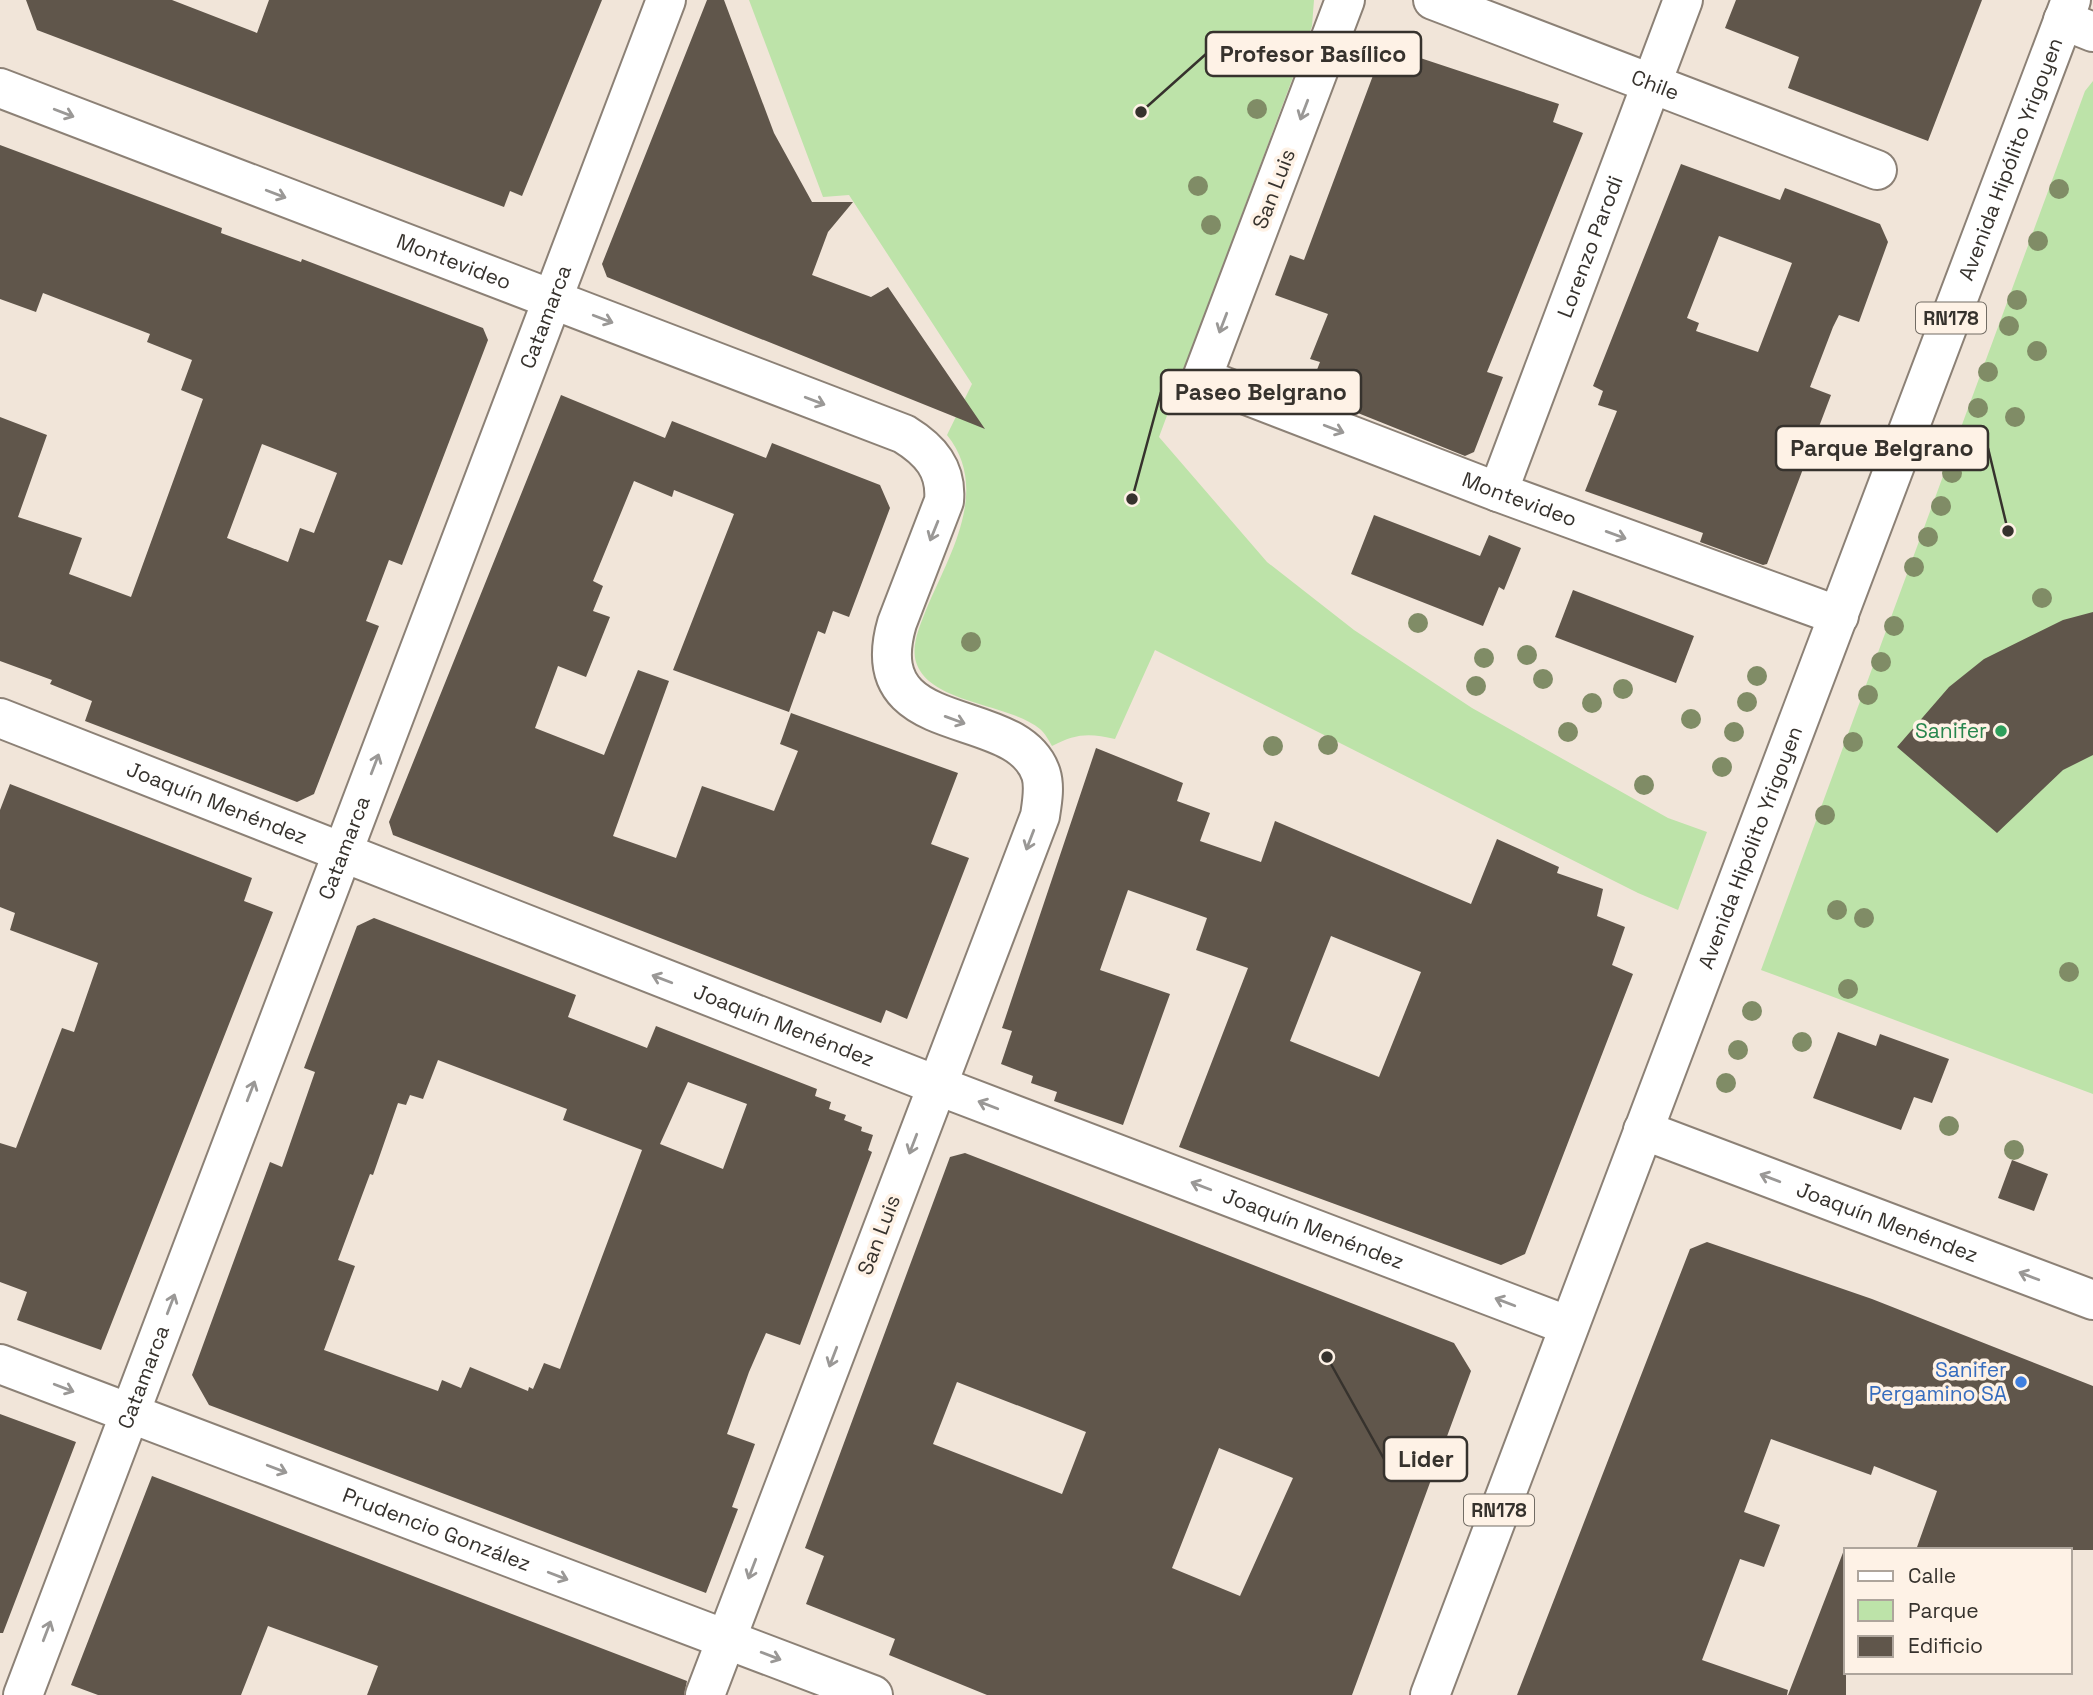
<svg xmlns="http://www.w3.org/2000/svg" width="2093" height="1695" font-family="'Space Grotesk',sans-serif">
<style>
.green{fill:#bde3a9}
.building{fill:#60564b;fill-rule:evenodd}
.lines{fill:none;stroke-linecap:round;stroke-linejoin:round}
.minor-casing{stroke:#8c8176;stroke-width:42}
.major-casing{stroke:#8c8176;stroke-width:42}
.minor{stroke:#fff;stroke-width:38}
.major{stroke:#fff;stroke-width:38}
.tree{fill:#808c66}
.oneway{stroke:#9a9896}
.leisure-dot{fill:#2e9e5b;stroke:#fef2e6;stroke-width:2.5}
.shop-dot{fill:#3f7fe0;stroke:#fef2e6;stroke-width:2.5}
.labels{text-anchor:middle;stroke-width:7;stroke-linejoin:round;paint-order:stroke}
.shield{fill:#fef2e6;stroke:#726c64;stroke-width:2}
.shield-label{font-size:19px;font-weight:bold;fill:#36322d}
.street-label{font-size:21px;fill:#36322d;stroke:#fef2e6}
.leisure-label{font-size:21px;fill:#27864d;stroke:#fef2e6;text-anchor:end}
.shop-label{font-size:21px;fill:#366cbe;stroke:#fef2e6;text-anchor:end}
.leader{fill:none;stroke:#36322d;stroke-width:2.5}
.callout-dot{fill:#36322d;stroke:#fef2e6;stroke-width:2.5}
.callout{fill:#fef2e6;stroke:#36322d;stroke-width:2.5}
.callout-label{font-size:23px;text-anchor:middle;font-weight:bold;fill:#36322d}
</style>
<rect width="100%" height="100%" fill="#f1e5d9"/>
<path class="green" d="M749,0H1314L1312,26L1159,437L1267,562L1354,630L1472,708L1668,818L1707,832L1678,910L1638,893L1155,650L1115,739C1090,733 1076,733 1052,746C1049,741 1045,733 1040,729C1009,703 929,704 916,662C911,644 920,626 926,610C949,555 991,490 947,435L972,384L849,195L823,197Z
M2093,81V1094L1761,970L2085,91Z"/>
<path class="building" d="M26,0H172L257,33L269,0H602L522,196L510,191L504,207L37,30Z
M707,0H724L774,133L812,202H853L828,232L812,275L871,297L888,287L985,429L607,277L602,264Z
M1736,0H1982L1928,141L1788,88L1799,57L1725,28Z
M1384,46L1559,104L1553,122L1583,133L1487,372L1503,377L1474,452L1465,456L1308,393L1320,362L1310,359L1328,314L1275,295L1290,255L1304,260Z
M0,145L222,228L221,233L301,262L302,259L483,328L488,340L402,565L389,560L366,621L379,626L314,794L297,802L85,721L92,701L50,684L52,680L0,661V417L47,435L18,517L82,538L69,574L131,597L203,399L181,390L192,360L147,342L150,334L43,293L36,312L0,299ZM262,444L337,473L314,533L300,528L288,562L227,538Z
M1681,164L1780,200L1785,188L1825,203L1880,224L1888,242L1859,322L1839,315L1833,327L1810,387L1831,395L1767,564L1763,565L1700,542L1703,533L1585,491L1617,411L1598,405L1603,391L1593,386ZM1719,236L1792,263L1758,352L1696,331L1699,323L1687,318Z
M561,395L665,438L672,421L766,458L772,443L880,485L890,508L849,617L833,611L825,634L818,631L789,712L673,670L734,514L674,490L672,497L634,481L593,581L603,586L593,611L610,617L586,677L558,666L535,728L604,755L638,670L669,681L613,836L676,858L702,786L774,811L798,751L780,744L791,713L958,773L931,844L969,858L907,1019L886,1010L881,1023L393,835L389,822Z
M1374,515L1480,556L1489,535L1521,548L1504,590L1499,587L1483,626L1351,574Z
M1573,590L1694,636L1676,683L1555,637Z
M2093,612V755L2063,770L1997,833L1897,747L1949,687L1984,659L2063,620Z
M1096,748L1183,783L1177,801L1210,813L1200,841L1261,862L1275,821L1471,904L1497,839L1559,867L1557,873L1603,889L1597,916L1625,927L1612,965L1633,974L1525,1254L1501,1265L1179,1147L1248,968L1196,950L1207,918L1128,890L1100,970L1170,994L1123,1125L1054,1101L1057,1092L1031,1083L1033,1076L1001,1064L1012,1031L1002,1028ZM1331,936L1421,972L1379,1077L1290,1041Z
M10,784L252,878L244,901L273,912L101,1350L17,1320L27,1292L0,1282V1143L16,1148L62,1028L74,1032L98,963L10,930L15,913L0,907V810Z
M374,918L576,995L568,1017L647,1048L656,1026L817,1089L815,1096L831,1102L829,1109L846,1115L844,1120L862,1127L861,1131L873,1135L868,1150L872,1152L800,1345L766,1333L749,1372L727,1434L755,1444L732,1507L738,1509L706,1593L209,1405L192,1375L270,1162L282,1167L315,1072L304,1068L357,926ZM438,1060L567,1109L563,1120L642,1150L560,1369L544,1363L533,1389L529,1387L528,1391L470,1367L461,1388L442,1380L438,1391L324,1350L355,1266L338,1260L370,1174L373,1175L398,1103L406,1105L410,1095L423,1099ZM688,1082L747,1104L723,1169L660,1144Z
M1838,1032L1876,1046L1880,1034L1949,1059L1932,1103L1914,1097L1901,1130L1813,1098Z
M965,1153L1454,1343L1471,1371L1352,1695H987L889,1655L895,1639L806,1604L824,1556L805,1548L950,1157ZM957,1382L1086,1432L1062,1494L933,1444ZM1219,1448L1293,1478L1240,1596L1172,1568Z
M2012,1160L2048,1174L2034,1211L1998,1198Z
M1707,1242L1872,1299L2093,1386V1550H1916L1937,1491L1874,1466L1871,1475L1771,1439L1744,1512L1780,1525L1764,1567L1740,1559L1702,1660L1788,1690L1787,1695H1517L1690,1249Z
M0,1414L76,1442L3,1633H0Z
M152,1476L687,1681L684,1695H367L378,1666L268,1626L241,1695H98L71,1685Z
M1844,1550H1846V1695H1788Z"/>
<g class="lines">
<g class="minor-casing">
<g id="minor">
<path id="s1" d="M1345,0L1202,378L1498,492L1839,616"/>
<path id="s2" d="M1433,0L1877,170"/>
<path d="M2063,20L2093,32"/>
<path id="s3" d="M0,88L904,434C930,450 947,469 944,501L897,623C862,743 1017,702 1041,774C1045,787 1042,803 1040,816L705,1695"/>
<path id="s4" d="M1498,492L1683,0"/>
<path id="s5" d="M0,718L936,1085L1569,1326"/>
<path id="s6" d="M1643,1130L2093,1300"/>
<path id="s7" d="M0,1364L873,1695"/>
<path id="s8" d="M23,1695L666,0"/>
</g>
</g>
<g class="major-casing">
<g id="major">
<path id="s9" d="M1430,1695L2071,0"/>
</g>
</g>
<use href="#minor" class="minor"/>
<use href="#major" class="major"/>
</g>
<g class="tree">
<circle cx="1257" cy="109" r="10"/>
<circle cx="1198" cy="186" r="10"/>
<circle cx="2059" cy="189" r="10"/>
<circle cx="1211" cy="225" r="10"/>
<circle cx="2038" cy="241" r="10"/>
<circle cx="2017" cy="300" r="10"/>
<circle cx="2009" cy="326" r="10"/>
<circle cx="2037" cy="351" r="10"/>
<circle cx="1988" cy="372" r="10"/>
<circle cx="1978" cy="408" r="10"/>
<circle cx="2015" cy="417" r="10"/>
<circle cx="1952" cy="473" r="10"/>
<circle cx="1941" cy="506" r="10"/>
<circle cx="1928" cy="537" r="10"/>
<circle cx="1914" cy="567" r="10"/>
<circle cx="2042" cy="598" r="10"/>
<circle cx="1418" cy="623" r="10"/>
<circle cx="1894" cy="626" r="10"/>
<circle cx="971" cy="642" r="10"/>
<circle cx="1527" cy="655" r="10"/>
<circle cx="1484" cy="658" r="10"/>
<circle cx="1881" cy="662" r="10"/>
<circle cx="1757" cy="676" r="10"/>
<circle cx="1543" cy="679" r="10"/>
<circle cx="1476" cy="686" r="10"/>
<circle cx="1623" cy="689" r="10"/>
<circle cx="1868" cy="695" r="10"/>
<circle cx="1747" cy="702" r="10"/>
<circle cx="1592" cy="703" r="10"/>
<circle cx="1691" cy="719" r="10"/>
<circle cx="1568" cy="732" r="10"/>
<circle cx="1734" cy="732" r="10"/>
<circle cx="1853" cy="742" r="10"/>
<circle cx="1328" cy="745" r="10"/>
<circle cx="1273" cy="746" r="10"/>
<circle cx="1722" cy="767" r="10"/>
<circle cx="1644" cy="785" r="10"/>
<circle cx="1825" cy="815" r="10"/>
<circle cx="1837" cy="910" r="10"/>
<circle cx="1864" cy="918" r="10"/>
<circle cx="2069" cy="972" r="10"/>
<circle cx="1848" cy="989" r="10"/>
<circle cx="1752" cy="1011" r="10"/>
<circle cx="1802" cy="1042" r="10"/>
<circle cx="1738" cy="1050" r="10"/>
<circle cx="1726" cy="1083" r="10"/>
<circle cx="1949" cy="1126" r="10"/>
<circle cx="2014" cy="1150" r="10"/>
</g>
<defs><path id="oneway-shaft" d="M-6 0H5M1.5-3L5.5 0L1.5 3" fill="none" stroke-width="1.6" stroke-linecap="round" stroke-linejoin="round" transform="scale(1.75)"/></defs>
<g class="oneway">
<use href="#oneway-shaft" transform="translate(1304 110) rotate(111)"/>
<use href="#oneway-shaft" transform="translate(64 113) rotate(21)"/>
<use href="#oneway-shaft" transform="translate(276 194) rotate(21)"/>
<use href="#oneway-shaft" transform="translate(603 319) rotate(21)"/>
<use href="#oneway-shaft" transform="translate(1223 323) rotate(111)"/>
<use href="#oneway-shaft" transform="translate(815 401) rotate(21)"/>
<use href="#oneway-shaft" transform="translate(1334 429) rotate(21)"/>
<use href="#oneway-shaft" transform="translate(934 531) rotate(112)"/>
<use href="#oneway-shaft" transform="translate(1616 535) rotate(20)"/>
<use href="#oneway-shaft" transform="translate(955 720) rotate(20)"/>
<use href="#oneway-shaft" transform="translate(375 764) rotate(-69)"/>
<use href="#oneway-shaft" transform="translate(1030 840) rotate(111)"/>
<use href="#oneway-shaft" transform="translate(662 979) rotate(-159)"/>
<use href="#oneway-shaft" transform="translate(251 1091) rotate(-69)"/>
<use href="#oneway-shaft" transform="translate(988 1105) rotate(-159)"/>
<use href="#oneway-shaft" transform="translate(913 1144) rotate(111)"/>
<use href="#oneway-shaft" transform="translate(1770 1178) rotate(-159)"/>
<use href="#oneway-shaft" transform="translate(1201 1186) rotate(-159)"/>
<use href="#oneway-shaft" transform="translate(2029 1276) rotate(-159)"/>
<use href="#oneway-shaft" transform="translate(1505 1302) rotate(-159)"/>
<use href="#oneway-shaft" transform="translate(171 1304) rotate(-69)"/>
<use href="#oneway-shaft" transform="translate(833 1357) rotate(111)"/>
<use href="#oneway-shaft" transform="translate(64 1388) rotate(21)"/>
<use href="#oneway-shaft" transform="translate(277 1469) rotate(21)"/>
<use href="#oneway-shaft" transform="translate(752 1569) rotate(111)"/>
<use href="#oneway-shaft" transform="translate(558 1576) rotate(21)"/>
<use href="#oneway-shaft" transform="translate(47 1631) rotate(-69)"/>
<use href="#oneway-shaft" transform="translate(771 1656) rotate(21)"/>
</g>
<circle class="leisure-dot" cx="2001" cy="731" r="7"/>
<circle class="shop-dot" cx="2021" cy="1382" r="7"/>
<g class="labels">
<g class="shield">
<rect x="1916" y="302.5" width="70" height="31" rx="5"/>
<rect x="1464" y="1494.5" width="70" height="31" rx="5"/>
</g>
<g class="shield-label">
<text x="1951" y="325">RN178</text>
<text x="1499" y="1517">RN178</text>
</g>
<g class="street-label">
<text dy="7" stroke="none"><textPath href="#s2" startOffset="238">Chile</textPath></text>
<text dy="7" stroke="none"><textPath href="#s9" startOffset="1642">Avenida Hipólito Yrigoyen</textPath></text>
<text transform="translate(1274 189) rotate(-69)" y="7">San Luis</text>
<text dy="7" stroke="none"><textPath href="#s4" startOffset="262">Lorenzo Parodi</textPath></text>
<text dy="7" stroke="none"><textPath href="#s3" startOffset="486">Montevideo</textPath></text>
<text dy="7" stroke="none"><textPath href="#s8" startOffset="1474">Catamarca</textPath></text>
<text dy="7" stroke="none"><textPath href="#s1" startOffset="744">Montevideo</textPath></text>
<text dy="7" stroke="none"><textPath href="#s5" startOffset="233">Joaquín Menéndez</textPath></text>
<text dy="7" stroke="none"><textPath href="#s8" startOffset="906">Catamarca</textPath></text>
<text dy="7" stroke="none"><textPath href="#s9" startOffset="906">Avenida Hipólito Yrigoyen</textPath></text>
<text dy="7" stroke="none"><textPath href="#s5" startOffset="842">Joaquín Menéndez</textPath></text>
<text dy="7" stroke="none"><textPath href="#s6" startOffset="261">Joaquín Menéndez</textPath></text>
<text dy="7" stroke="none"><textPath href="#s5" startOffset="1409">Joaquín Menéndez</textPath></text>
<text transform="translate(879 1235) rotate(-69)" y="7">San Luis</text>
<text dy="7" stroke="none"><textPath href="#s8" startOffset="340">Catamarca</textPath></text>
<text dy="7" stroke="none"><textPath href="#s7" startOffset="467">Prudencio González</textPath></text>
</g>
<g class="leisure-label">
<text x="1987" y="738">Sanifer</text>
</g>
<g class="shop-label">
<text x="2007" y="1377">Sanifer<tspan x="2007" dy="24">Pergamino SA</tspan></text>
</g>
</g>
<path class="leader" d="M1141 112L1206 54M1132 499L1161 392M2008 531L1988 448M1327 1357L1384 1459"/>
<g class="callout-dot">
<circle cx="1141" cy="112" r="7"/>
<circle cx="1132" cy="499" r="7"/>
<circle cx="2008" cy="531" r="7"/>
<circle cx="1327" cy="1357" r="7"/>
</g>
<g class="callout">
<rect x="1206" y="32" width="215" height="44" rx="7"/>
<rect x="1161" y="370" width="200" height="44" rx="7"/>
<rect x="1776" y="426" width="212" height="44" rx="7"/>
<rect x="1384" y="1437" width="83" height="44" rx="7"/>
</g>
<g class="callout-label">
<text x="1313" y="62">Profesor Basílico</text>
<text x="1261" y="400">Paseo Belgrano</text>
<text x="1882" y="456">Parque Belgrano</text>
<text x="1426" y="1467">Lider</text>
</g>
<rect x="1844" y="1548" width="228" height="126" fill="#fef2e6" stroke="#aea59c" stroke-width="2"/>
<rect x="1858" y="1571" width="35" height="10" fill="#ffffff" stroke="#aea59c" stroke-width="2"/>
<text x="1908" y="1583" font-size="21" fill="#36322d">Calle</text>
<rect x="1858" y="1600" width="35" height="21" fill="#bde3a9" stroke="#aea59c" stroke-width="2"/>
<text x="1908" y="1618" font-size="21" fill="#36322d">Parque</text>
<rect x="1858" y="1636" width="35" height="21" fill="#60564b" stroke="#aea59c" stroke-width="2"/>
<text x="1908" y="1653" font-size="21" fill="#36322d">Edificio</text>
</svg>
